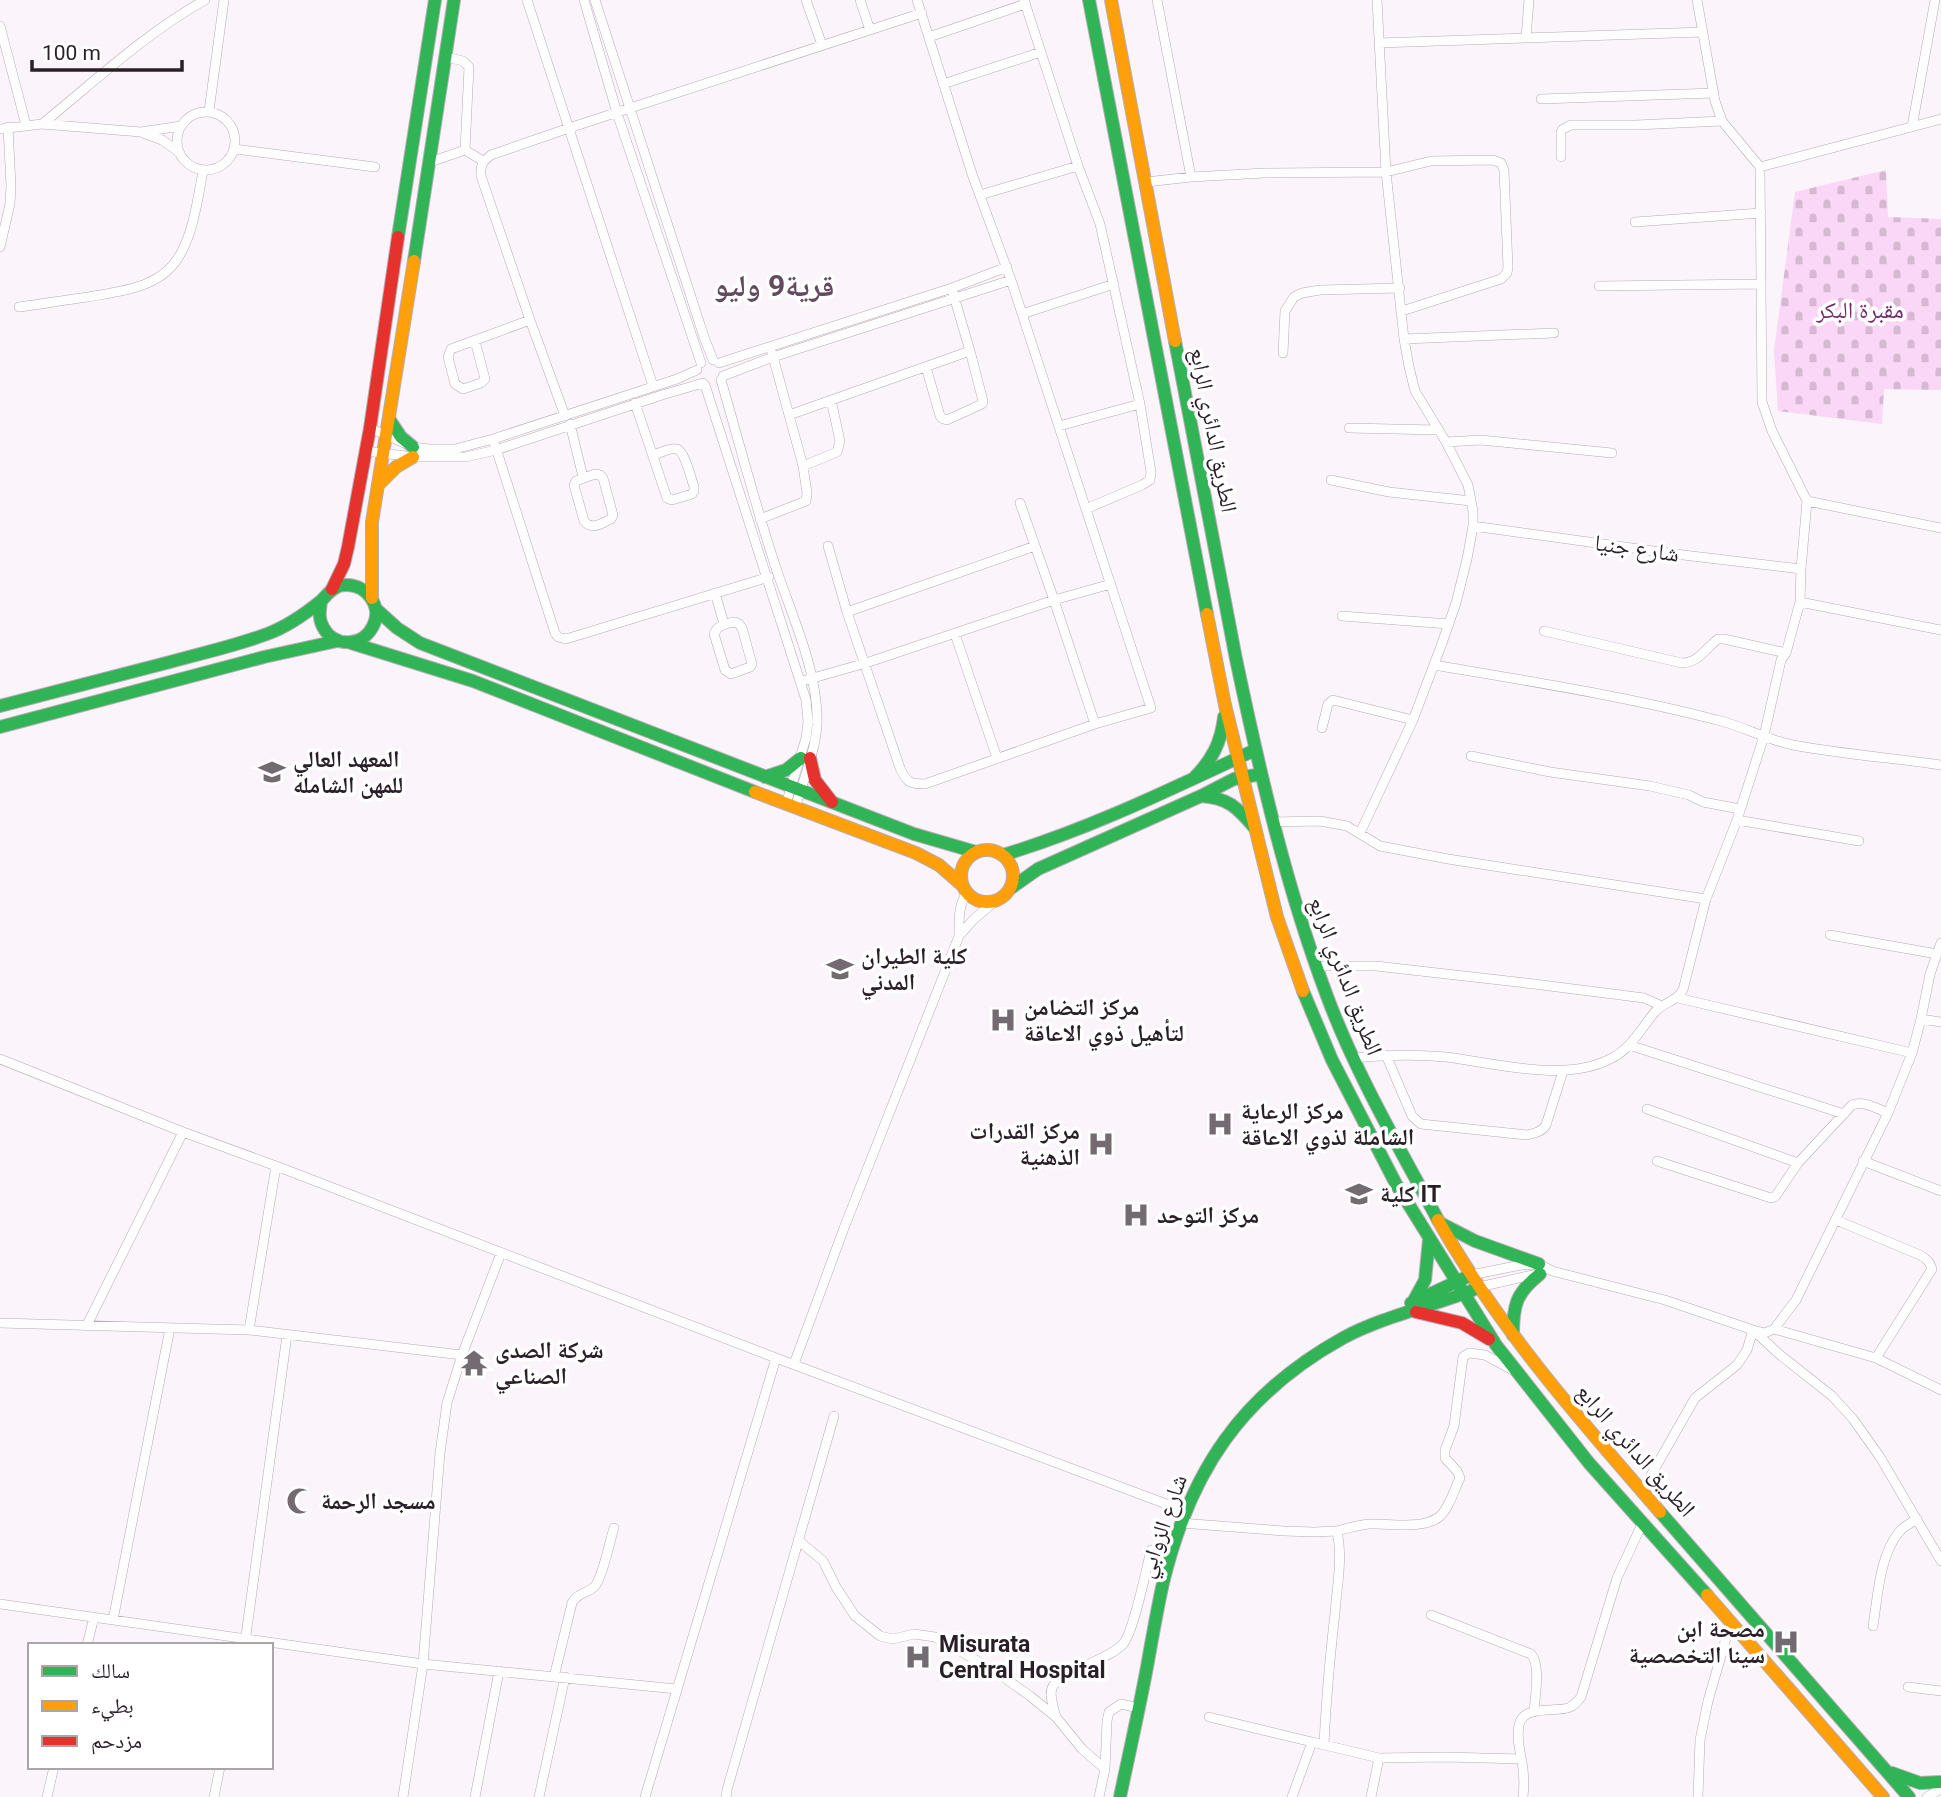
<svg xmlns="http://www.w3.org/2000/svg" width="1941" height="1797" font-family="Roboto,'Noto Naskh Arabic',sans-serif">
<style>
.cemetery{fill:url(#cemetery-stones)}
.lines{fill:none;stroke-linecap:round;stroke-linejoin:round}
.street-casing{stroke:#b5acb4;stroke-width:10}
.fast-casing{stroke:#b5acb4;stroke-width:14}
.slow-casing{stroke:#b5acb4;stroke-width:14}
.jam-casing{stroke:#b5acb4;stroke-width:14}
.street{stroke:#fefdfe;stroke-width:9}
.fast{stroke:#30b455;stroke-width:12}
.slow{stroke:#ff9f0a;stroke-width:12}
.jam{stroke:#e5322d;stroke-width:12}
.labels{text-anchor:middle;stroke-width:7;stroke-linejoin:round;paint-order:stroke}
.park-label{font-size:23px;fill:#742c6f;stroke:#fff}
.street-label{font-size:23px;fill:#2a1f29;stroke:#fff}
.poi-label{font-size:23px;font-weight:bold;fill:#2a1f29;stroke:#fff;text-anchor:start}
.district-label{font-size:30px;font-weight:bold;fill:#634a60;stroke:#fff}
</style>
<defs>
<pattern id="cemetery-stones" width="16" height="16" patternUnits="userSpaceOnUse" patternTransform="scale(1.75)"><rect width="16" height="16" fill="#fad7f6"/><path d="M2 7V4a2 2 0 0 1 4 0v3zM10 15v-3a2 2 0 0 1 4 0v3z" fill="#d6b8d3"/></pattern>
</defs>
<rect width="100%" height="100%" fill="#fbf4fa"/>
<path class="cemetery" d="M1886,170L1888,217L1941,219V390L1884,389L1882,424L1778,411L1774,351L1795,192Z"/>
<g class="lines">
<g class="street-casing">
<path id="street" d="M527,0L653,386
M584,0L617,113L701,363
M595,0L704,337L713,360
M806,0L822,45
M860,0L870,30
M1024,0L1078,166L1100,224L1140,404L1151,472L1150,480L1142,485L1086,509
M1157,0L1191,177
M0,26L26,125
M929,37L1025,4
M1526,38L1529,0
M1379,43L1703,32
M446,57L463,61L469,67L465,150
M943,84L1041,52
M1541,99L1714,93
M209,111L224,0
M177 141a29 29 0 1 1 58 0a29 29 0 1 1-58 0Z
M42,124C95,81 146,33 205,0
M1912,127L1935,0
M0,129L42,124L141,132L181,126
M143,133L162,140L179,152
M235,149L375,167
M465,150L483,161
M1561,157V132L1563,129L1571,125H1636L1722,121
M430,162L465,150
M1760,167L1941,119
M1146,182L1191,177L1265,173L1386,172L1431,161L1493,160L1501,163L1504,170L1508,267L1507,273L1501,279L1402,311
M980,195L1078,166
M1635,222L1761,213
M0,247L10,204L11,186L8,127
M1599,286L1761,284
M19,307C42,304 65,300 88,297C122,291 163,288 181,253C194,229 198,197 203,171
M1022,314L1114,284
M1404,339L1554,333
M475,341L485,379L481,383L463,389L455,384L448,357L451,349L530,320
M772,353L803,466L837,452L840,441L831,400
M1283,353L1285,311L1294,297L1302,293L1320,290L1400,288
M719,363L952,288L1007,267
M926,367L940,416L943,419L947,420L982,404L983,401L970,351
M723,376L773,357L1011,280
M721,380C739,442 755,504 775,565C791,614 819,672 817,725C815,753 803,781 795,808
M705,385L806,700L808,722L806,738L786,804
M635,403L667,498L672,500L692,494L694,491V487C691,478 685,452 677,449C670,447 660,453 654,455
M789,415L970,351L953,293
M565,416L530,320L481,176C480,165 483,161 491,155L569,128L922,13
M570,424L583,477
M1059,426L1140,404
M370,428L413,447L429,449H455L493,439L677,379L697,370
M1349,428L1438,430
M493,439L555,633L558,637L566,639L769,577
M1446,442L1481,440L1612,453
M366,451L413,457H466L496,450L662,395L703,383
M595,474L600,475L603,478L613,515L611,519C602,523 592,531 584,521L574,485L576,481Z
M1331,480L1389,492L1471,501
M1807,501L1941,528
M1020,503L1054,600L1095,724
M760,519L806,501L807,493L803,466
M1473,526L1675,554L1801,569
M828,546L847,612L900,768C907,783 910,784 925,784L1095,724L1151,708L1011,280L972,174L917,0
M715,593L724,624
M1800,602L1941,630
M847,612L1035,546
M1342,616L1449,624
M735,622L739,624L742,628L752,664L750,667L731,674L725,670L714,634C717,625 727,623 735,622Z
M1544,631L1682,663C1698,663 1706,648 1718,639H1724L1786,653
M955,634L997,758
M1434,665C1528,681 1624,696 1717,720C1743,726 1767,740 1793,745C1842,754 1892,758 1941,765
M806,680L866,663L1054,600L1111,584
M1322,728L1328,704L1333,700L1413,720
M1471,756L1550,772L1650,786L1689,795L1703,802L1740,809
M1737,820L1859,841
M1272,822L1320,821L1347,826L1380,846L1448,859L1706,899
M1360,833L1413,720L1441,646L1456,603L1467,559L1473,526V511L1468,485L1446,442L1415,391L1409,367L1404,339L1386,172L1377,0
M1830,935L1937,954
M959,936C959,920 958,906 967,892
M1317,966H1376L1534,984L1644,998L1662,1006
M1678,998L1912,1053
M1921,1019L1941,1022
M1629,1045L1844,1114
M1386,1055L1412,1116L1421,1124L1527,1135C1536,1133 1541,1132 1546,1125L1563,1071
M1354,1058C1384,1055 1415,1054 1446,1057C1496,1063 1563,1083 1610,1059C1631,1049 1640,1030 1654,1013C1663,1002 1675,1003 1683,990L1706,899L1737,820L1764,736L1781,660L1786,653L1800,602L1801,569L1807,501L1772,431L1762,402L1760,167L1722,121L1715,101L1697,0
M0,1059L183,1132L276,1166L776,1358L1185,1511
M1647,1109L1798,1163
M1657,1161L1771,1198L1775,1197L1798,1163L1852,1105C1864,1100 1877,1109 1888,1113
M1863,1161L1941,1191
M1836,1220L1920,1255C1927,1259 1930,1262 1932,1269L1876,1358
M1471,1275L1521,1265L1539,1264L1552,1271L1665,1300L1753,1330L1779,1354L1832,1396L1853,1419L1880,1457L1941,1561
M1479,1287L1537,1274
M0,1323L249,1330L462,1355
M87,1325L183,1132
M1774,1329L1796,1300L1888,1113L1912,1053L1921,1019L1930,974L1941,943
M249,1330L276,1166
M794,1364L844,1228L959,936L974,919L994,902
M1642,1491L1695,1398L1737,1365L1747,1350L1753,1330L1765,1333L1774,1329L1876,1358L1941,1390
M1181,1523L1284,1531L1314,1532L1337,1531C1343,1559 1337,1585 1335,1613C1330,1657 1326,1701 1324,1744
M1337,1531C1348,1528 1358,1525 1369,1524C1388,1523 1423,1530 1439,1517C1449,1509 1454,1490 1460,1478L1457,1471L1445,1458V1450L1454,1426L1463,1357L1469,1353L1485,1355L1511,1369
M798,1540L823,1561L836,1587L855,1616L880,1636L893,1639L914,1634L935,1637L992,1669L1030,1696L1056,1717L1082,1749L1105,1769
M0,1604L423,1664L677,1689
M1431,1615L1531,1654C1541,1665 1535,1696 1534,1712
M113,1620L170,1328
M1873,1626C1878,1596 1879,1557 1899,1532C1904,1526 1911,1523 1917,1519
M245,1643L287,1335
M87,1645L94,1617
M554,1677L572,1603C577,1593 586,1594 594,1587C602,1580 610,1540 614,1528
M1908,1687L1941,1691
M1056,1717C1054,1709 1048,1694 1053,1686C1063,1670 1109,1660 1123,1644C1134,1631 1146,1570 1151,1550
M1209,1717L1312,1742
M47,1797L54,1767
M214,1797L220,1767
M403,1797L423,1664L440,1453L447,1403L462,1355L501,1253
M475,1797L499,1671
M539,1797L565,1677
M645,1797L776,1358
M726,1797L727,1790L834,1416
M1099,1797L1105,1769L1107,1721L1109,1712L1121,1704L1139,1708
M1292,1797L1312,1742L1379,1758
M1371,1797L1379,1758L1445,1757L1521,1759
M1523,1797C1524,1788 1524,1778 1523,1769C1521,1754 1516,1739 1519,1725C1523,1705 1554,1712 1568,1708C1574,1706 1577,1702 1581,1697L1617,1578L1642,1524
M1698,1797L1700,1740L1708,1701L1731,1621
M1927,1797L1941,1789"/>
</g>
<g class="fast-casing">
<path id="fast" d="M1089,0L1207,614
M398,237L435,0
M414,261L454,0
M1175,341C1195,447 1215,553 1236,659C1260,773 1286,887 1327,996C1356,1074 1399,1147 1438,1220
M389,419L401,437L413,447
M376,609L397,628L420,643L914,834L976,852
M351,643L473,681L755,792
M0,706C56,691 113,677 170,662C202,653 235,646 267,634C286,627 305,614 321,601C326,596 330,590 337,587C340,585 343,585 347,585C367,585 383,607 373,626C363,647 334,648 323,627C318,618 320,610 321,601
M0,727L264,657L337,641
M765,777L786,770L801,758
M1194,778C1212,760 1221,743 1224,717
M1201,796C1228,798 1237,807 1254,827
M1003,855C1090,829 1173,788 1255,750
M1011,888L1038,869L1201,796L1234,779L1261,774
M1303,991L1332,1060L1396,1184L1496,1345L1589,1463L1707,1595
M1440,1223L1475,1241L1539,1264
M1413,1302L1425,1280L1429,1240
M1411,1303L1471,1275
M1513,1335C1513,1305 1516,1293 1540,1274
M1660,1512L1909,1797
M1892,1773L1920,1783L1941,1782
M1120,1797C1129,1754 1139,1710 1147,1667C1152,1639 1157,1610 1163,1583C1190,1471 1242,1394 1343,1338C1384,1316 1430,1307 1473,1290"/>
</g>
<g class="slow-casing">
<path id="slow" d="M1111,0L1175,341
M378,485L396,467L413,457
M372,598V522L414,261
M1207,614L1225,705L1277,917L1303,991
M755,792L916,853L939,865L963,886
M961 876a26 26 0 1 1 52 0a26 26 0 1 1-52 0Z
M1438,1220C1498,1327 1580,1420 1660,1512
M1707,1595L1883,1797"/>
</g>
<g class="jam-casing">
<path id="jam" d="M332,589L344,564L348,547L370,428L398,237
M810,758L815,780L832,802
M1416,1312L1462,1323L1489,1339"/>
</g>
<use href="#street" class="street"/>
<use href="#fast" class="fast"/>
<use href="#slow" class="slow"/>
<use href="#jam" class="jam"/>
</g>
<defs>
<g id="university-bare" transform="scale(2.1)"><path d="M0-5L7-2L0 1L-7-2ZM-4 1L0 2.5L4 1V4Q0 6-4 4Z" fill="#736a72" stroke="#fff" stroke-width="2.5" paint-order="stroke"/></g>
<g id="hospital-bare" transform="scale(2.1)"><path d="M-5-5h3v3.5h4V-5h3V5h-3V1.5h-4V5h-3Z" fill="#736a72" stroke="#fff" stroke-width="2.5" paint-order="stroke"/></g>
<g id="temple-bare" transform="scale(2.1)"><path d="M0-6L5-2H3V0L6.5 2.5H4V6H1.5V3h-3V6H-4V2.5H-6.5L-3 0V-2H-5Z" fill="#736a72" stroke="#fff" stroke-width="2.5" paint-order="stroke"/></g>
<g id="mosque-bare" transform="scale(2.1)"><path d="M3.5-4.9A6 6 0 1 0 3.5 4.9A5 5 0 1 1 3.5-4.9Z" fill="#736a72" stroke="#fff" stroke-width="2.5" paint-order="stroke"/></g>
</defs>
<g fill-rule="evenodd">
<use href="#university-bare" x="272" y="772"/>
<use href="#university-bare" x="840" y="969"/>
<use href="#hospital-bare" x="1003" y="1020"/>
<use href="#hospital-bare" x="1220" y="1124"/>
<use href="#hospital-bare" x="1101" y="1144"/>
<use href="#university-bare" x="1359" y="1194"/>
<use href="#hospital-bare" x="1136" y="1215"/>
<use href="#temple-bare" x="474" y="1363"/>
<use href="#mosque-bare" x="300" y="1501"/>
<use href="#hospital-bare" x="1786" y="1642"/>
<use href="#hospital-bare" x="918" y="1657"/>
</g>
<g class="labels">
<g class="park-label">
<text x="1860" y="318">مقبرة البكر</text>
</g>
<g class="street-label">
<text transform="translate(1214 430) rotate(79)" y="8">الطريق الدائري الرابع</text>
<text transform="translate(1637 548) rotate(8)" y="8">شارع جنيا</text>
<text transform="translate(1346 976) rotate(69)" y="8">الطريق الدائري الرابع</text>
<text transform="translate(1636 1450) rotate(49)" y="8">الطريق الدائري الرابع</text>
<text transform="translate(1162 1526) rotate(-71)" y="8">شارع الزوابي</text>
</g>
<g class="poi-label">
<text x="293" y="767">المعهد العالي<tspan x="293" dy="26">للمهن الشامله</tspan></text>
<text x="861" y="964">كلية الطيران<tspan x="861" dy="26">المدني</tspan></text>
<text x="1024" y="1015">مركز التضامن<tspan x="1024" dy="26">لتأهيل ذوي الاعاقة</tspan></text>
<text x="1241" y="1119">مركز الرعاية<tspan x="1241" dy="26">الشاملة لذوي الاعاقة</tspan></text>
<text x="1080" y="1139" text-anchor="end">مركز القدرات<tspan x="1080" dy="26">الذهنية</tspan></text>
<text x="1380" y="1202">كلية IT</text>
<text x="1157" y="1223">مركز التوحد</text>
<text x="495" y="1358">شركة الصدى<tspan x="495" dy="26">الصناعي</tspan></text>
<text x="321" y="1509">مسجد الرحمة</text>
<text x="1765" y="1637" text-anchor="end">مصحة ابن<tspan x="1765" dy="26">سينا التخصصية</tspan></text>
<text x="939" y="1652">Misurata<tspan x="939" dy="26">Central Hospital</tspan></text>
</g>
<g class="district-label">
<text x="774" y="296">قرية9 وليو</text>
</g>
</g>
<rect x="28" y="1643" width="245" height="126" fill="#ffffff" stroke="#aaa5a9" stroke-width="2"/>
<rect x="42" y="1666" width="35" height="10" fill="#30b455" stroke="#aaa5a9" stroke-width="2"/>
<text x="91" y="1678" font-size="21" fill="#2a1f29">سالك</text>
<rect x="42" y="1701" width="35" height="10" fill="#ff9f0a" stroke="#aaa5a9" stroke-width="2"/>
<text x="91" y="1713" font-size="21" fill="#2a1f29">بطيء</text>
<rect x="42" y="1736" width="35" height="10" fill="#e5322d" stroke="#aaa5a9" stroke-width="2"/>
<text x="91" y="1748" font-size="21" fill="#2a1f29">مزدحم</text>
<path d="M32 60v10h150v-10" fill="none" stroke="#2a1f29" stroke-width="3.5"/>
<text x="42" y="60" font-size="21" fill="#2a1f29" stroke="#ffffff" stroke-width="5" paint-order="stroke">100 m</text>
</svg>
